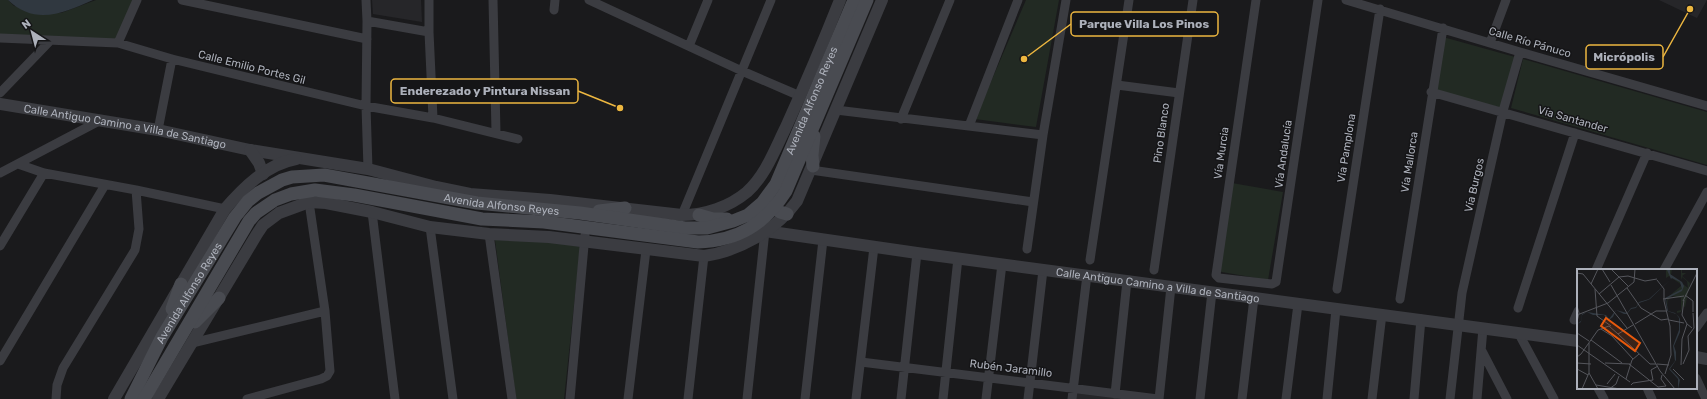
<svg xmlns="http://www.w3.org/2000/svg" width="1707" height="399" font-family="Rubik,sans-serif">
<style>
.built{fill:#262629}
.green{fill:#222a23}
.water{fill:#303840}
.lines{fill:none;stroke-linecap:round;stroke-linejoin:round}
.minor{stroke:#3b3c41;stroke-width:9}
.tertiary{stroke:#3b3c41;stroke-width:12}
.secondary{stroke:#494b51;stroke-width:13}
.labels{text-anchor:middle;stroke-width:3;stroke-linejoin:round;paint-order:stroke}
.street-label{font-size:11px;fill:#adb1bb;stroke:#151517}
.inset-road{fill:none;stroke:#55565c;stroke-width:1}
.view{fill:#e8590c;fill-opacity:0.15;stroke:#e8590c;stroke-width:2}
.inset-edge{fill:none;stroke:#adb1bb;stroke-width:2}
.leader{fill:none;stroke:#edb740;stroke-width:1.5}
.callout-dot{fill:#edb740;stroke:#151517;stroke-width:1.5}
.callout{fill:#151517;stroke:#edb740;stroke-width:1.5}
.callout-label{font-size:12px;text-anchor:middle;font-weight:bold;fill:#adb1bb}
</style>
<rect width="100%" height="100%" fill="#1a1a1c"/>
<path class="built" d="M372,0H421L422,22L373,14Z
M1659,0H1707L1697,18Z
M1076,391L1139,399H1075Z"/>
<path class="green" d="M0,0H8L14,6L61,13L96,0H137L118,43L0,38Z
M1026,0H1059L1036,127L975,119Z
M1443,37L1515,57L1502,108L1433,90Z
M1523,59L1707,112V165L1511,108Z
M1232,183L1283,192L1268,280L1216,271Z
M495,240L578,242L580,249L564,399H516Z"/>
<path class="water" d="M8,0H93C64,13 35,26 8,0Z"/>
<g class="lines">
<path class="minor" d="M182,0L367,39
M366,0L367,21L366,106L368,169
M429,0V32L433,118
M493,0L496,132
M589,0L742,71L800,96
M1256,0L1216,275L1219,278L1272,284L1276,282L1318,0
M1346,0L1520,52L1707,106
M554,10L555,0
M367,21L429,32
M0,38L118,43L172,59L366,106L433,118L518,139
M118,43L137,0
M1490,43L1506,0
M689,46L708,0
M1117,85L1179,93
M1431,92L1707,171
M0,93L50,41
M836,110L1043,135
M901,119L950,0
M969,126L1018,0
M158,130L172,59
M18,164L44,173L136,190L225,209
M811,170L1033,202
M0,173L101,120
M372,212L395,399
M682,215L771,0
M430,227L453,399
M489,234L512,399
M0,246L44,173
M1027,249L1043,135L1066,0
M1090,260L1129,0
M1154,270L1193,0
M1596,270L1647,153
M1664,270L1707,192
M1337,289L1380,9
M1400,299L1443,28
M1518,308L1575,133
M1574,320L1578,311
M1696,328L1707,313
M1519,334L1554,399
M192,343L325,311
M1482,351L1507,399
M0,361L105,185
M861,362L1158,399
M1696,378L1706,399
M1598,388L1604,399
M1647,388L1652,399
M1115,394L1127,281
M56,399L57,385L63,368L135,250L139,229L136,190
M247,399L321,379L327,376L330,371L325,311L309,202
M570,399L585,235
M628,399L646,250
M688,399L704,256
M747,399L765,231
M805,399L823,240
M856,399L874,247
M901,399L917,253
M943,399L958,258
M986,399L1002,264
M1028,399L1043,270
M1072,399L1087,275
M1159,399L1171,287
M1200,399L1212,292
M1242,399L1254,298
M1286,399L1298,304
M1327,399L1336,309
M1372,399L1382,314
M1414,399L1421,319
M1450,399L1462,293L1503,111L1520,52
M1477,399L1483,328"/>
<g class="tertiary">
<path id="s1" d="M0,104L158,130L250,150L368,169L436,187L470,194L550,200L682,215C705,215 729,207 747,192C766,175 775,149 786,127C805,85 823,43 840,0"/>
<path d="M250,150L259,163L263,174"/>
<path id="s2" d="M761,229L765,231L917,253L1578,341"/>
<path d="M1696,357L1707,359"/>
<path d="M114,399L225,209C243,188 267,164 296,159"/>
<path d="M158,399L257,234L263,225L279,213L309,202L326,203L372,212L430,227L489,234L549,237L704,256C739,251 775,231 797,201L882,0"/>
</g>
<g class="secondary">
<path d="M813,166L812,155L814,136"/>
<path d="M769,202L780,212L787,214"/>
<path d="M599,211L625,208"/>
<path d="M699,215L713,219H727"/>
<path d="M172,309L181,284"/>
<path d="M195,322L219,298"/>
<path id="s3" d="M131,399L162,337L235,217L248,201L258,193L282,180L292,177L324,175L477,203L580,213L685,228H707L733,221L748,215L762,203L776,184L854,0"/>
<path d="M144,399L249,221L256,213L275,200L291,194L315,190L354,195L482,219L544,222L698,242C738,241 765,224 786,191L867,0"/>
</g>
</g>
<g class="labels">
<g class="street-label">
<text transform="translate(1530 42) rotate(16)" y="4">Calle Río Pánuco</text>
<text transform="translate(252 67) rotate(14)" y="4">Calle Emilio Portes Gil</text>
<text dy="4" stroke="none"><textPath href="#s3" startOffset="876">Avenida Alfonso Reyes</textPath></text>
<text transform="translate(1573 119) rotate(16)" y="4">Vía Santander</text>
<text dy="4" stroke="none"><textPath href="#s1" startOffset="127">Calle Antiguo Camino a Villa de Santiago</textPath></text>
<text transform="translate(1161 133) rotate(-82)" y="4">Pino Blanco</text>
<text transform="translate(1346 148) rotate(-81)" y="4">Vía Pamplona</text>
<text transform="translate(1221 153) rotate(-82)" y="4">Vía Murcia</text>
<text transform="translate(1283 154) rotate(-82)" y="4">Vía Andalucía</text>
<text transform="translate(1409 162) rotate(-81)" y="4">Vía Mallorca</text>
<text transform="translate(1474 185) rotate(-77)" y="4">Vía Burgos</text>
<text dy="4" stroke="none"><textPath href="#s3" startOffset="493">Avenida Alfonso Reyes</textPath></text>
<text dy="4" stroke="none"><textPath href="#s2" startOffset="401">Calle Antiguo Camino a Villa de Santiago</textPath></text>
<text dy="4" stroke="none"><textPath href="#s3" startOffset="121">Avenida Alfonso Reyes</textPath></text>
<text transform="translate(1011 368) rotate(7)" y="4">Rubén Jaramillo</text>
</g>
</g>
<g transform="translate(1577 269)">
<rect width="120" height="120" fill="#1a1a1c"/>
<path d="M89,0H95L94,6L111,19L110,12L105,8L104,11V0H105V4H109L105,7L113,14L108,38L106,37L104,43L100,44V42L104,41V29L95,27L91,31V39L90,29L105,16L92,7L89,9Z" fill="#222a23"/>
<path d="M93,0V5L105,13L107,17L105,22L89,30L91,42L98,44L102,48L103,50V63L97,77L99,83V91L93,100L101,108L103,111L101,120V110L92,100L98,92L96,77L102,61V49L99,45L90,42L88,29L105,20L103,13L95,9L73,30L71,31L62,34L59,39L54,40L50,45H47L39,41L36,48L32,51L30,50L27,46H16L10,43L5,46L4,53L0,55L4,52L5,45L10,43L29,46L32,50L39,41L50,44L54,39L59,38L62,33L72,30L94,10L90,1Z" fill="#303840"/>
<path class="inset-road" d="M25,0L33,13M34,0L51,17M0,4L6,5L50,59M80,11L87,20V32L93,57L94,86L88,105M14,15L21,0M34,16L83,102L98,120M50,19L64,39L84,51L91,50M18,20L20,47L34,57M22,25L42,8L51,7L68,12L80,10M108,26L116,32V43M86,30L107,27M107,31L105,46L110,55L115,59M106,32L120,4M0,37L2,44L0,53M0,46L31,34L57,13L58,0M92,51L107,54M58,55L79,42H89M24,60L35,67L56,90M0,64L12,72M41,65L73,95H79M14,71L45,94M0,76L53,113M0,88L4,85L21,61L32,57L41,65L56,56M0,94L14,95M28,94L53,95M52,95L81,118L89,117M80,95L92,96M106,95L112,81L111,67L117,59L116,44M104,96L105,70L110,55M0,100L11,106L12,104V74M96,100L107,111M12,104L21,120M85,106L84,110L89,117M49,110L55,91L62,85M30,115L38,105M19,116L43,120M54,116L56,114L76,111L74,101L81,97M5,120L11,106M32,120L39,115L42,107"/>
<path class="view" d="M29,49L63,74L58,82L24,57Z"/>
<rect width="120" height="120" class="inset-edge"/>
</g>
<path class="leader" d="M1024 59L1071 24M1690 9L1663 57M620 108L578 91"/>
<g class="callout-dot">
<circle cx="1024" cy="59" r="4"/>
<circle cx="1690" cy="9" r="4"/>
<circle cx="620" cy="108" r="4"/>
</g>
<g class="callout">
<rect x="1071" y="12" width="147" height="24" rx="4"/>
<rect x="1586" y="45" width="77" height="24" rx="4"/>
<rect x="391" y="79" width="187" height="24" rx="4"/>
</g>
<g class="callout-label">
<text x="1144" y="28">Parque Villa Los Pinos</text>
<text x="1624" y="61">Micrópolis</text>
<text x="485" y="95">Enderezado y Pintura Nissan</text>
</g>
<g transform="translate(32 32) rotate(324)" stroke="#151517" stroke-width="3" paint-order="stroke">
<path d="M0-3L7 15L0 10L-7 15Z" fill="#adb1bb"/>
<text y="-6" font-size="11" font-weight="bold" text-anchor="middle" fill="#adb1bb">N</text>
</g>
</svg>
